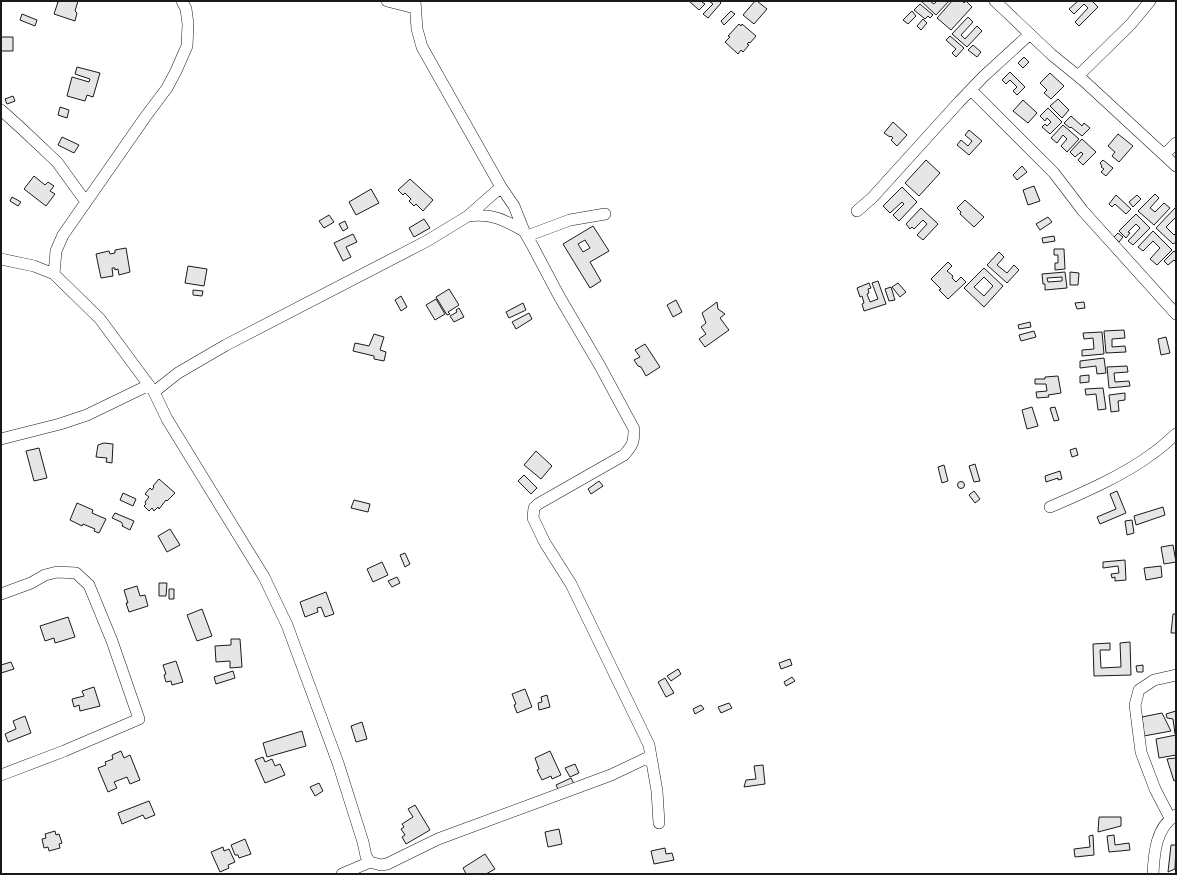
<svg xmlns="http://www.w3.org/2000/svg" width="1177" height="875" font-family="'Roboto Condensed',sans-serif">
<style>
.building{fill:#e6e6e6;stroke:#1a1a1a;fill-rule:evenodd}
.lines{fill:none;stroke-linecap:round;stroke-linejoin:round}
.minor-casing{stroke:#1a1a1a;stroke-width:12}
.minor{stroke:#fff;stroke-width:11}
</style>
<rect width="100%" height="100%" fill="#fff"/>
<path class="building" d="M54,1H78L75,11L77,13L75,21L54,14L58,2Z
M689,1H703L702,2L705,4L699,10Z
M709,1H719L721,3L708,18L703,14L713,4Z
M755,1H757L767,9L754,24L743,15Z
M921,1H930L934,4L937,1H949L936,15Z
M952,1H963L964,3L966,1L972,7L951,30L937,18Z
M1078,1H1092L1098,7L1079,26L1075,22L1088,8L1084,4L1074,14L1069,9Z
M920,4L933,15L930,18L928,16L925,19L914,10Z
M731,11L735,14L724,25L721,21Z
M912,11L916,16L908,24L903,20Z
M22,14L37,20L35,26L20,20Z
M968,17L973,22L961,35L965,39L977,26L982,31L967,47L952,34Z
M923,19L927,23L921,30L917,26Z
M739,24L741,26L742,24L756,36L750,43L749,42L747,44L749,45L743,52L741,50L738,54L725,42L730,37L728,36Z
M950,36L964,48L956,57L952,53L956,49L946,40Z
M1,37H13V51H1Z
M973,45L981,52L977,57L968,50Z
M1024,57L1029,62L1023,68L1018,63Z
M77,67L100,73L93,97L87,95L85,101L67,96L72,77L89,82L90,79L75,74Z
M1010,72L1025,87L1017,95L1013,91L1017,87L1010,80L1006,84L1002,80Z
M1050,73L1064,86L1051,99L1044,93L1047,90L1040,83Z
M13,96L15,101L7,104L5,99Z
M1058,99L1069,110L1062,118L1050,106Z
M1023,100L1037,113L1028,123L1013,111Z
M60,107L69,110L67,118L58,115Z
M1048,108L1062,122L1050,134L1042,127L1045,124L1047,126L1051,122L1047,118L1045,121L1040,116Z
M1071,116L1082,126L1084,123L1090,128L1082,136L1071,127L1070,128L1064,123Z
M893,122L907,135L897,146L891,140L893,138L891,136L890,137L884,133Z
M1063,125L1079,139L1067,152L1061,146L1067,139L1063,135L1057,143L1051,138Z
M969,130L982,141L969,155L957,145L961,140L968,146L972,141L965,135Z
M1118,134L1133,146L1119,162L1112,156L1115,152L1108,146Z
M62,137L79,145L74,153L58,145Z
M1082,139L1096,152L1083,165L1078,160L1083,154L1081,152L1075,157L1070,152Z
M926,160L940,173L919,196L905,183Z
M1103,160L1113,168L1106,176L1101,172L1104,169L1101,167L1102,166L1100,163Z
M1022,166L1027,172L1017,180L1013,175Z
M34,176L45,185L48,182L54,186L50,191L55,194L46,206L24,189Z
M410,179L433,200L423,211L416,204L414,206L409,201L411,199L405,193L403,195L398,190Z
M1034,186L1040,201L1028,205L1023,190Z
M902,187L917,202L899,221L893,215L904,204L902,202L890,213L883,206Z
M371,189L379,203L356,215L349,202Z
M1155,194L1159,198L1150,208L1155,212L1164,203L1170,208L1154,225L1138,211Z
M1116,195L1131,209L1126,214L1115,204L1112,207L1109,204Z
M1137,195L1141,199L1133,207L1129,202Z
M12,197L21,202L18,206L10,201Z
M965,200L984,217L974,227L960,214L961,212L957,208Z
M1176,207V217L1166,227L1174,235L1176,233V242L1173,244L1156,228Z
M921,208L938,224L923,240L917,235L927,224L923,220L914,229L912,227L910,229L906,224Z
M1136,214L1150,228L1133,245L1128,241L1140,228L1136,224L1128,232L1130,233L1126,238L1119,231Z
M329,215L334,222L324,228L319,221Z
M1048,217L1052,222L1040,230L1036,224Z
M424,219L430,228L414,237L409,228Z
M345,221L348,228L343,231L339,224Z
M593,226L609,251L590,262L601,281L590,288L563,244ZM585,240L590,248L583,252L578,244Z
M1153,231L1172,250L1157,265L1150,259L1160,248L1153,241L1143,251L1138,247Z
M1118,233L1123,237L1119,242L1114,237Z
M353,234L357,242L346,247L351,257L343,261L334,243Z
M1054,236L1055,241L1043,243L1042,238Z
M126,248L130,272L119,275L118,269L115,270V268H112L113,276L101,278L96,254L109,251L110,254L115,253V250Z
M1054,249H1064L1065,269L1055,270V263H1058V255H1054Z
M1174,251L1176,253V262L1174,260L1168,265L1164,261Z
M999,252L1004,257L997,265L1007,273L1014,265L1019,270L1007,283L987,265Z
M948,262L952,266L947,271L953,276L952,278L956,282L961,277L966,282L948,299L939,290L941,289L931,279Z
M188,266L207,269L204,286L185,283Z
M984,268L1003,286L984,307L964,288ZM984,277L993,286L984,296L974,287Z
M1065,272L1067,288L1045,290V284H1043L1042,274ZM1062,277V281L1048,282L1047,278Z
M1070,272L1079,273L1078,285H1070Z
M878,281L886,304L864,311L862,304L864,303L862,296L860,297L857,288L869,283L871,288L868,289L869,293L867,294L870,302L878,299L872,283Z
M898,283L906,292L900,297L892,287Z
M891,287L895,300L889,301L885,289Z
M449,289L459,305L448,312L450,314L447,315L436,297Z
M193,290L203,291L202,296L193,295Z
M401,296L407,307L401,311L395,300Z
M436,299L445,314L435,320L426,305Z
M676,300L682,312L673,317L667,305Z
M717,302L718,309L725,314L720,318L729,330L705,347L699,339L706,334L701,327L706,323L702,313Z
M1084,302L1085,308L1077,309L1075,303Z
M523,303L526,310L509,318L506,312Z
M459,308L464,317L454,322L450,316L457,312L456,310Z
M529,313L532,319L516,329L512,322Z
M1030,322L1031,327L1019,329L1018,325Z
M1124,330L1125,338L1112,339V347L1125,346L1126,352L1106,353L1104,331Z
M1034,331L1036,337L1021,341L1019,335Z
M1102,332L1104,354L1082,356V350L1094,349L1093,338L1084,339L1083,333Z
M374,334L384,337L380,350L386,352L384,361L374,359V356L353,351L355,343L369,346Z
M1166,337L1170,353L1161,355L1158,339Z
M645,344L660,367L646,376L641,367L638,366L634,360L640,357L635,350Z
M1104,358L1106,373L1097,374L1096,366L1080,368V361Z
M1127,366L1128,372L1114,373L1115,382L1129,381L1130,386L1109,388L1107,367Z
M1089,375V382L1080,383V376Z
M1058,376L1061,393L1048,395L1049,397L1037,398L1036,392L1047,391L1046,384H1035V379H1045V377Z
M1103,388L1106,409L1098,410L1096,394L1086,395L1085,389Z
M1125,393V400L1118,401L1119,411L1111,412L1109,395Z
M1032,407L1038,426L1027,429L1022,410Z
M1055,407L1059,420L1054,421L1050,408Z
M104,443L113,444L112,463L106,462L107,458L96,457L98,445Z
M39,448L47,478L34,481L26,451Z
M1076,448L1078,455L1072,457L1070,450Z
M536,451L552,466L541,479L524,465Z
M975,464L980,481L974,482L969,466Z
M944,465L948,481L942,483L938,467Z
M1060,471L1062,479L1058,480V478L1046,482L1045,476Z
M524,475L537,488L531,494L518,481Z
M159,479L175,493L167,501L166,500L159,509L158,507L154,511L152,508L149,511L144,506L146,504L145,502L149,497L145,494L150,488L152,490L154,487L153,486Z
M599,481L603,486L591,494L588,489Z
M957.5 485a3.5 3.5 0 1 1 7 0a3.5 3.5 0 1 1-7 0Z
M974,491L980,499L975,503L969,495Z
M1117,491L1126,513L1100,524L1097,517L1116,509L1110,494Z
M123,493L136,499L133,506L120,500Z
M354,500L370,504L368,512L351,508Z
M77,503L93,510L92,513L106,519L99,533L94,531L95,529L83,524L82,526L70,520Z
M1163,507L1165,515L1136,525L1134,516Z
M115,513L134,521L130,530L122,526L123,525L121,522L112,518Z
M1132,520L1134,533L1127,535L1125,521Z
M170,529L180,545L167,552L158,536Z
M1173,545L1176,562L1164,564L1161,547Z
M405,553L410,564L405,567L400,555Z
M1125,560L1126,580L1115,581V577L1112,578L1111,574L1119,573L1118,566L1103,568V562Z
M382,562L388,575L373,582L367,569Z
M1161,566L1162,577L1146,580L1144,568Z
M397,577L400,583L392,587L388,581Z
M159,583H167L166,596H159Z
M137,586L140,596L145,595L148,606L129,612L126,603H128L124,590Z
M169,589H174V599H169Z
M326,592L334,614L325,617L321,607L317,608L318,612L305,617L300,602Z
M202,609L212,636L197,641L187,615Z
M1173,614H1176V633H1171Z
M68,617L75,637L55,643L54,638L45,641L40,626Z
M231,639H240L242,667L230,668V661L216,662L215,646L231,645Z
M1130,642L1131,675L1094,676L1093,644L1110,643V650H1100L1101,668L1121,667L1120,643Z
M790,659L792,665L781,669L779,663Z
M176,661L183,682L172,685L171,681L166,682L164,675L166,674L163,665Z
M11,662L14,669L1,673V665Z
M1143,665V672H1137L1136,666Z
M678,669L681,674L671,681L667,676Z
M233,671L235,678L216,684L214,677Z
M792,677L795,681L786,686L784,682Z
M665,678L674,693L666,697L658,682Z
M94,687L100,706L80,711L79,705L74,707L72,699L84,696L82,691Z
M525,689L532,707L517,713L514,705L516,704L512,694Z
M547,695L550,707L539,710L538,703L542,702L541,697Z
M729,703L732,708L721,713L718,707Z
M701,705L704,709L695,714L693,709Z
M1176,711V733L1175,734L1173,719L1167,718L1166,714Z
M1162,713L1171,731L1144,736L1142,717Z
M25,716L31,733L8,742L5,734L16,729L13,721Z
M362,722L367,739L356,742L351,726Z
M302,731L306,746L267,757L263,743Z
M1176,735V755L1159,758L1156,739Z
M121,751L124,758L130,755L140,780L130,784L127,777L114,782L117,788L108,792L98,768L106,765L105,762L113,759L112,755Z
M550,751L561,775L552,779L551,776L542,780L537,770L539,769L535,758Z
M263,757L265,762L272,759L275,766L280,764L285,775L265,783L255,760Z
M1176,758V780L1174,781L1167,759Z
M575,764L579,773L570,777L565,768Z
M763,765L765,784L744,787L746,780L756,779L754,766Z
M571,778L574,784L559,791L556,785Z
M319,783L323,791L315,796L310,787Z
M149,801L155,815L145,819L143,815L122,824L118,813Z
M415,805L430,830L406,844L402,837L405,835L401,829L404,827L402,824L413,817L408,809Z
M1099,817H1121V826L1098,832Z
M559,829L562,844L548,847L545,832Z
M55,831L56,835L59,834L62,843L59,844L60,848L49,851L48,847L44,848L42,839L46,838L45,834Z
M1093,835L1094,855L1075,857L1074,849L1090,847L1089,836Z
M1114,835L1115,845L1129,843L1130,850L1109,852L1107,836Z
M245,839L251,854L239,858L238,855H235L231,845Z
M1171,845H1176L1175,869L1168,872Z
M223,847L224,851L229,849L235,862L228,865L229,868L220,872L211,852Z
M665,848L666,854L672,853L674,860L654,864L651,851Z
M485,854L495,869L486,874H466L463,868Z"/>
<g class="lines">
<g class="minor-casing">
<path id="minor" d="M387,1L415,8
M415,1L417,29L422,47L501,187L514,206L524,231L532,245L559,296L600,366L634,429C634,442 633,445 624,455L538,504L534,508L533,518L545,543L571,584L649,745L657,791L659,823
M995,1L1052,55L1084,81L1176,166
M1078,76L1131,24L1150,1
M971,90L1054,173L1083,211L1176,314
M1,110L22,129L57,162L86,202
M1164,155L1176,143
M857,211L872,198L959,102L984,76L1030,34
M468,216C492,213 504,220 524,231
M527,236L570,220L605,214
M1,259L34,266L54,274L100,319L154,392L167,419L264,577L287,625L338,763L363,842L366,856L370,862L381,865L387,864L438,839L611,775L651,756
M54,274L56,251L63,235L146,116L167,88L176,71L187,46L188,24L186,9L182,1
M154,392L178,373L226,345L427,241L468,216L501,187
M1,439L60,424L87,415L149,385
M1050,507C1083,493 1124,475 1152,454C1161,448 1168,441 1176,434
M1,594L31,583L45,575L57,572L76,573L89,585L112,641L139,719L64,751L1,775
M1170,818L1155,789L1141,752L1135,705L1139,690L1154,680L1176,675
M342,874L370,862
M1153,874C1154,853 1156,827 1176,815"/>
</g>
<use href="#minor" class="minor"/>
</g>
<rect width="1177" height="875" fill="none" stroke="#1a1a1a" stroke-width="4"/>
</svg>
